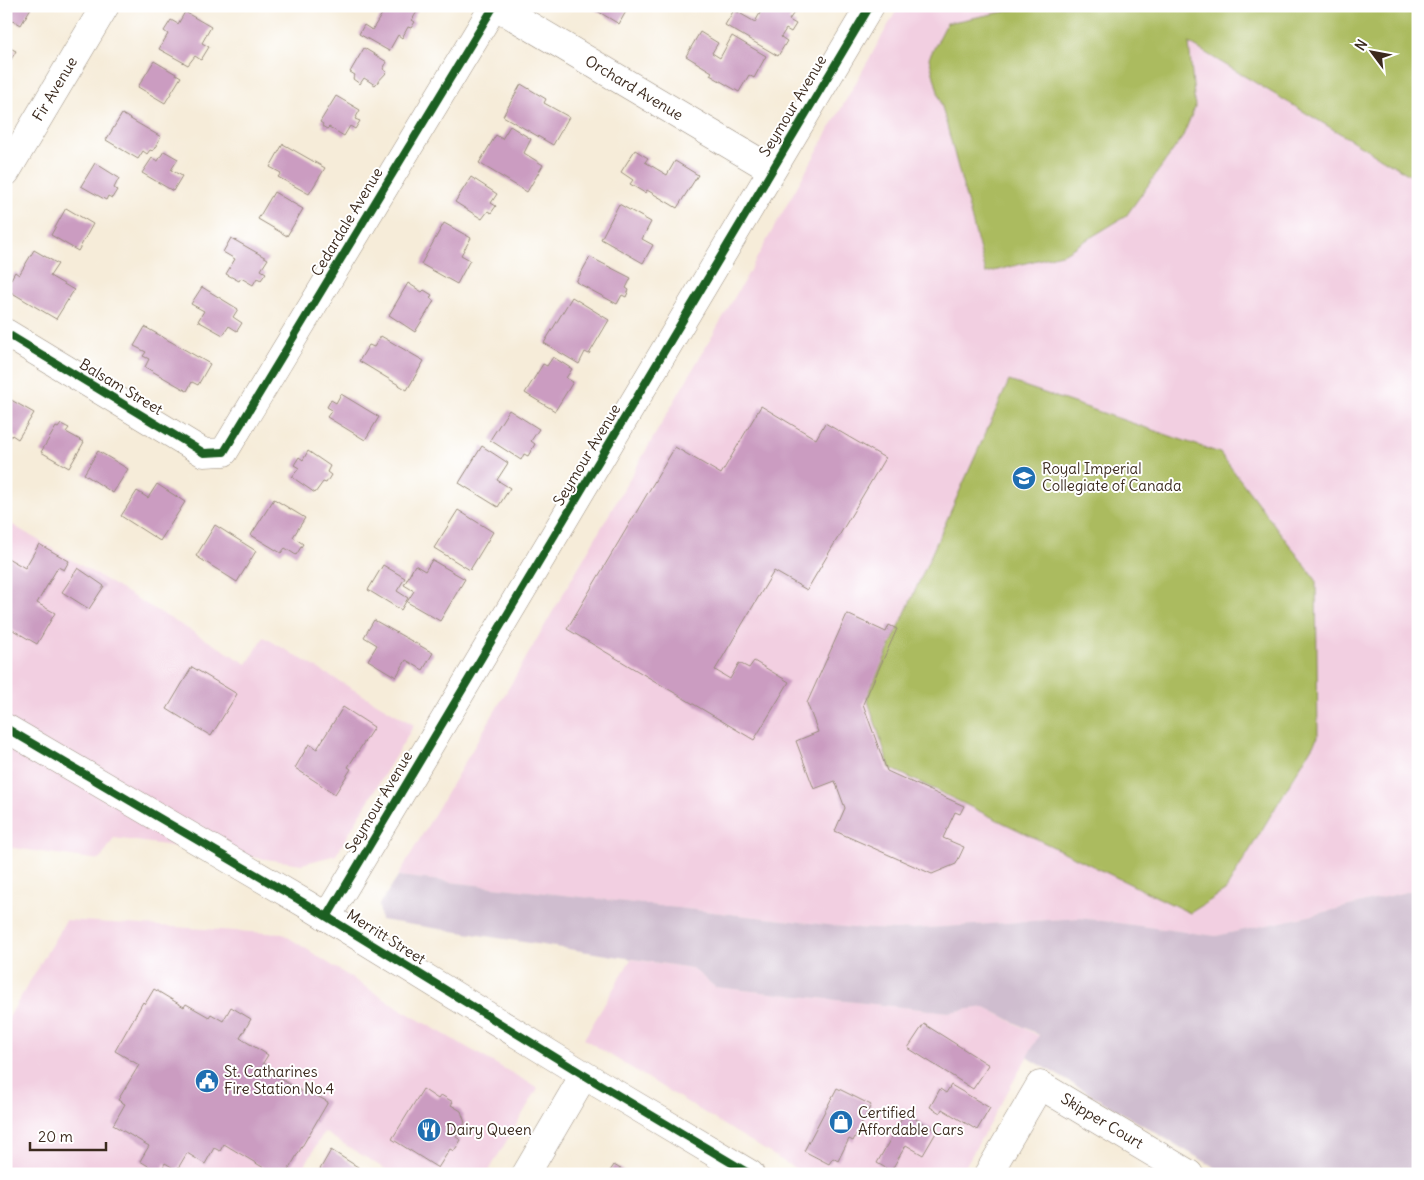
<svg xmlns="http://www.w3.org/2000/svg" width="1424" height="1180" font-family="Delius,sans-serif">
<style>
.built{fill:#f2cfe1}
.industrial{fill:#cfbdcf}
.green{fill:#abbb5f;stroke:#73723e}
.building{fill:#cb9cc1}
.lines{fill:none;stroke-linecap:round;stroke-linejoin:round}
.street-casing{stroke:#988b7c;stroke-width:29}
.secondary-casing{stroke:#988b7c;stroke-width:29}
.street{stroke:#fff;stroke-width:28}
.secondary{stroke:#fff;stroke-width:28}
.cycleway-casing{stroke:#fff;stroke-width:11}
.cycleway{stroke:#1b5e20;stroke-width:8}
.labels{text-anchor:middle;stroke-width:4;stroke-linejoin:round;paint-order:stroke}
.street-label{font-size:15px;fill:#3b2a1e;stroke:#fff}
.poi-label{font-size:15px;fill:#3b2a1e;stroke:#fff;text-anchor:start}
</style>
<rect width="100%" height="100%" fill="#fff"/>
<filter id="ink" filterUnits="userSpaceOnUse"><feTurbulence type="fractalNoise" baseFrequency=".02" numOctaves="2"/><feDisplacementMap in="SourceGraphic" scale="10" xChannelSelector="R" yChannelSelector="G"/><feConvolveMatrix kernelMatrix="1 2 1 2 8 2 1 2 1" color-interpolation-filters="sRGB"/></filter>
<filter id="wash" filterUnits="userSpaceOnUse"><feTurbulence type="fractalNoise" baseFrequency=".0096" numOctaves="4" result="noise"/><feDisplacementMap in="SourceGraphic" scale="20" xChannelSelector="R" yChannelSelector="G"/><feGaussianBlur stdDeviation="1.12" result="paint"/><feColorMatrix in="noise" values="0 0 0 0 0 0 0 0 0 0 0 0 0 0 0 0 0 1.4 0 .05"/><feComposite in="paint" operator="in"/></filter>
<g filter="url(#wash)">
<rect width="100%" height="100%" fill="#f6ecd9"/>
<path class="built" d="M899,6H1127L1418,180V889L1309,916L1216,936L1080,918L896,930L853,928L398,876L515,677L745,279Z
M6,521L247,664L264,637L414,725L336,855L302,864L114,838L100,860L6,847Z
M66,920L283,934L400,1009L538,1088L487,1174H393L324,1132L300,1174H6V1022Z
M631,959L692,968L715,987L948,1012L985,1007L1039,1036L961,1174H804L584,1039Z"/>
<path class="industrial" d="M398,876L853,928L896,930L1080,918L1216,936L1309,916L1418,889V1174H1226L1027,1057L1039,1035L985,1007L948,1012L715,987L692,968L381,920L379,905Z"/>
<path class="green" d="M1033,6H1418V180L1189,43L1195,107L1182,138L1126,216L1065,253L986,273L929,58L947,23Z
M1009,381L1220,453L1316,580L1318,737L1225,891L1190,913L890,768L867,698Z"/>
<g id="blocks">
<path class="building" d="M6,6H32L21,25L6,16Z
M375,6H411L418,10L412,20L415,22L411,28L408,27L402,38L398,35L389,51L359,34L364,25L372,30L384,11Z
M589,6H629L619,24Z
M764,6H787L795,11L789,20L796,24L791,32L786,29L781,37L787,41L778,56L725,25L734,10L755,22Z
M185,12L211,27L202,43L209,47L201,60L195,56L188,65L159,49L168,34L164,31L171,20L178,24Z
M700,32L718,43L712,53L720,58L732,36L766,56L754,78L749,75L739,92L710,75L712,72L686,56Z
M6,46L16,51L6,68Z
M364,48L387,62L383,69L387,72L375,85L364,78L360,84L353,79L355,75L350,72Z
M154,61L181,77L165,103L138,87Z
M521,84L546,99L544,103L569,117L553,145L503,116Z
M336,96L360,110L355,119L360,121L355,129L350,126L344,136L329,127L327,129L322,126L323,124L320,122Z
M122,114L161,137L153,151L150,150L147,154L143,151L138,159L106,140Z
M510,126L531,139L524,153L543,165L527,192L479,163L496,135L502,139Z
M283,144L325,168L309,194L278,177L281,173L270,167Z
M635,150L648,158L645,162L667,175L675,161L698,175L677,208L647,190L645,193L630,184L633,180L621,172Z
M164,151L178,159L171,170L182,176L173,191L142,173L152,158L158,161Z
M95,163L119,178L114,188L117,190L112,198L108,196L106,200L81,186Z
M471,177L497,194L491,203L496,206L491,213L488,211L482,219L455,202Z
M274,192L303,209L287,236L258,219Z
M619,204L651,222L642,239L653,245L643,263L601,239Z
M66,208L93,224L78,251L51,235Z
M444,223L471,238L461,255L470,260L457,284L421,264Z
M231,238L268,259L261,270L266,273L261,280L257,278L253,285L241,278L239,281L226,274L235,259L223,252Z
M34,250L58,264L50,276L74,290L56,319L9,291L11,288L7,286L15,272L19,275Z
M590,257L631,278L626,288L629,290L626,297L622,295L617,304L576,282Z
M408,283L422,292L424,290L432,295L430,298L434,301L415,332L389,315Z
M202,287L238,309L233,317L242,323L237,331L229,326L223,335L198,321L204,311L191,304Z
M572,297L609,320L589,354L585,352L579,364L544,343Z
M145,327L210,364L198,385L192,382L187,391L145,367L149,359L143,356L146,352L134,346Z
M381,336L424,361L407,390L359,361L369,345L374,347Z
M553,357L572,369L566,378L573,382L555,411L525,393L543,364L547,366Z
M341,394L379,417L365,440L327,417L332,410L327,407L331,400L336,403Z
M6,397L34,413L18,439L12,435L6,444Z
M761,406L816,439L825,423L885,458L807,590L774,571L715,670L730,679L739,663L749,668L754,661L789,682L754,740L567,629L675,447L721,474Z
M509,410L539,429L531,441L535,444L528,456L524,454L521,460L490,440Z
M61,424L69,428L66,432L84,442L69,468L41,452L56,427L58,428Z
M482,446L508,463L497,480L510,488L498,507L459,483Z
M98,451L128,469L113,493L84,474Z
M308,451L330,466L327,472L331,475L326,483L323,482L315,493L292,477L299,468L294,465L299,457L303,460Z
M157,484L185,502L160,541L121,516L137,491L148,498Z
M274,499L305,518L293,537L303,544L296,555L285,548L281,553L251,535Z
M458,510L493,532L470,570L434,548Z
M215,525L256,551L237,582L196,556Z
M39,544L69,561L64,570L58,567L37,603L55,613L37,644L6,626V557L25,568Z
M432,560L465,579L440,621L407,602L414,591L404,585L415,565L425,571Z
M383,565L405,578L397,591L408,598L401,610L368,590Z
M78,568L104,586L89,609L62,592Z
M847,614L886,632L889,625L897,629L863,704L887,771L964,806L960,814L955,812L943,838L964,847L956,864L932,874L835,831L845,808L835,781L814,789L796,741L818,732L807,703Z
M374,620L433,653L423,670L406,660L396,677L368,660L377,645L364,637Z
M192,667L237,694L211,736L167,709Z
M343,707L374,727L348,767L351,769L335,794L295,768L309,744L317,749Z
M154,989L184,1007L186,1004L209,1017L211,1014L223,1021L231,1007L251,1019L240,1038L268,1055L263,1063L269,1067L266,1070L308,1095L310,1092L328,1102L286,1174H261L264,1168L224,1144L220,1151L214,1148L205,1164L187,1153L177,1170L165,1163L160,1173L140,1161L149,1146L113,1125L125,1104L118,1100L139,1065L115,1051L143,1002L145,1004Z
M924,1024L989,1065L973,1089L908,1048Z
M951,1085L990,1108L977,1130L942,1109L940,1113L930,1107L940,1089L946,1093Z
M837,1088L871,1105L853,1141L849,1139L838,1161L833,1158L829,1164L804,1151Z
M423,1089L438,1099L441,1095L453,1102L451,1105L461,1111L465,1123L456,1137L461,1140L454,1151L450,1149L438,1168L392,1139Z
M905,1113L937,1131L923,1155L906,1145L891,1171L877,1163Z
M331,1150L369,1174H323L319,1171Z
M614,1165L629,1174H608Z"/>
</g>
</g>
<g filter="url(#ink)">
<use href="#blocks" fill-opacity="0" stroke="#988b7c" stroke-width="1"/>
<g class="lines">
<g class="street-casing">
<path id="street" d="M496,6L771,169
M6,172L105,6
M6,333L204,453L224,452L494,6
M327,917L870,6
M988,1174L1040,1085L1189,1174"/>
</g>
<g class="secondary-casing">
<path id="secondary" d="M6,728L306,904L584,1075L750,1174
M526,1174L584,1075"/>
</g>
<use href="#street" class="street"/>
<use href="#secondary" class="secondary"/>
<g class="cycleway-casing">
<path id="cycleway" d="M6,333L204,453L224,452L494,6
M6,728L306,904L584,1075L750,1174
M327,917L870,6"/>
</g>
<use href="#cycleway" class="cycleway"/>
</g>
</g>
<defs>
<g id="school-disc" transform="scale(1.25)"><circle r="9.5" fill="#1f6fb2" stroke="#fff"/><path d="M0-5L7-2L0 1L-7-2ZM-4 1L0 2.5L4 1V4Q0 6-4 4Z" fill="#fff"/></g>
<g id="civic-disc" transform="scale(1.25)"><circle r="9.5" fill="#1f6fb2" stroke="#fff"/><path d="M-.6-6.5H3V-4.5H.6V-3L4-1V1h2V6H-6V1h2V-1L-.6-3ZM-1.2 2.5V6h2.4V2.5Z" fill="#fff"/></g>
<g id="shop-disc" transform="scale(1.25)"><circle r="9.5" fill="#1f6fb2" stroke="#fff"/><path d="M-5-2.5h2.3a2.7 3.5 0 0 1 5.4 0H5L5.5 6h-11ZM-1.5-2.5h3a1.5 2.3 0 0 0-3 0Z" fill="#fff"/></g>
<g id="restaurant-disc" transform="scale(1.25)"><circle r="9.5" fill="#1f6fb2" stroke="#fff"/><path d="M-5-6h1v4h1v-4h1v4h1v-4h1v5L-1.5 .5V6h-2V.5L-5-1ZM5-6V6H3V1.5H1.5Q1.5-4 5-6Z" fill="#fff"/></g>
</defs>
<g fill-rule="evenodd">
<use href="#school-disc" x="1024" y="478"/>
<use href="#civic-disc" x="207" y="1081"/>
<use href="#shop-disc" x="841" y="1122"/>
<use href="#restaurant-disc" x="429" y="1130"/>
</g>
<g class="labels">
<g class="street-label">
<text transform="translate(634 88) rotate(31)" y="5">Orchard Avenue</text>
<text transform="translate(55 89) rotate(-59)" y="5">Fir Avenue</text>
<text transform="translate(793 106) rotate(-59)" y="5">Seymour Avenue</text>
<text transform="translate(347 222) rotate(-59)" y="5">Cedardale Avenue</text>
<text transform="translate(121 387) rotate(31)" y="5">Balsam Street</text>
<text transform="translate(587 455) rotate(-59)" y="5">Seymour Avenue</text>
<text transform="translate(379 802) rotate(-59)" y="5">Seymour Avenue</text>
<text transform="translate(386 937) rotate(32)" y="5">Merritt Street</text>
<text transform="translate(1102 1121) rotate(31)" y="5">Skipper Court</text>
</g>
<g class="poi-label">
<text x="1042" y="474">Royal Imperial<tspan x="1042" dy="17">Collegiate of Canada</tspan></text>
<text x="224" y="1077">St. Catharines<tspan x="224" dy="17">Fire Station No.4</tspan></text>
<text x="858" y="1118">Certified<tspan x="858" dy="17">Affordable Cars</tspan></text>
<text x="446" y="1135">Dairy Queen</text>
</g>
</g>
<rect width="1424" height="1180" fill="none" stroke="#fff" stroke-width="25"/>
<g transform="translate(1372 52) rotate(302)" stroke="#ffffff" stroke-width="4" paint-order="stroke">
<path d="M0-4L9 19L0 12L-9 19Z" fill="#3b2a1e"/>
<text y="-8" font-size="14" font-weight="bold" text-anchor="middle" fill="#3b2a1e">N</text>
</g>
<path d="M30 1142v8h76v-8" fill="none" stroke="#3b2a1e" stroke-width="2.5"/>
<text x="38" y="1142" font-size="15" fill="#3b2a1e" stroke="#ffffff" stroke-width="4" paint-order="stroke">20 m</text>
</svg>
